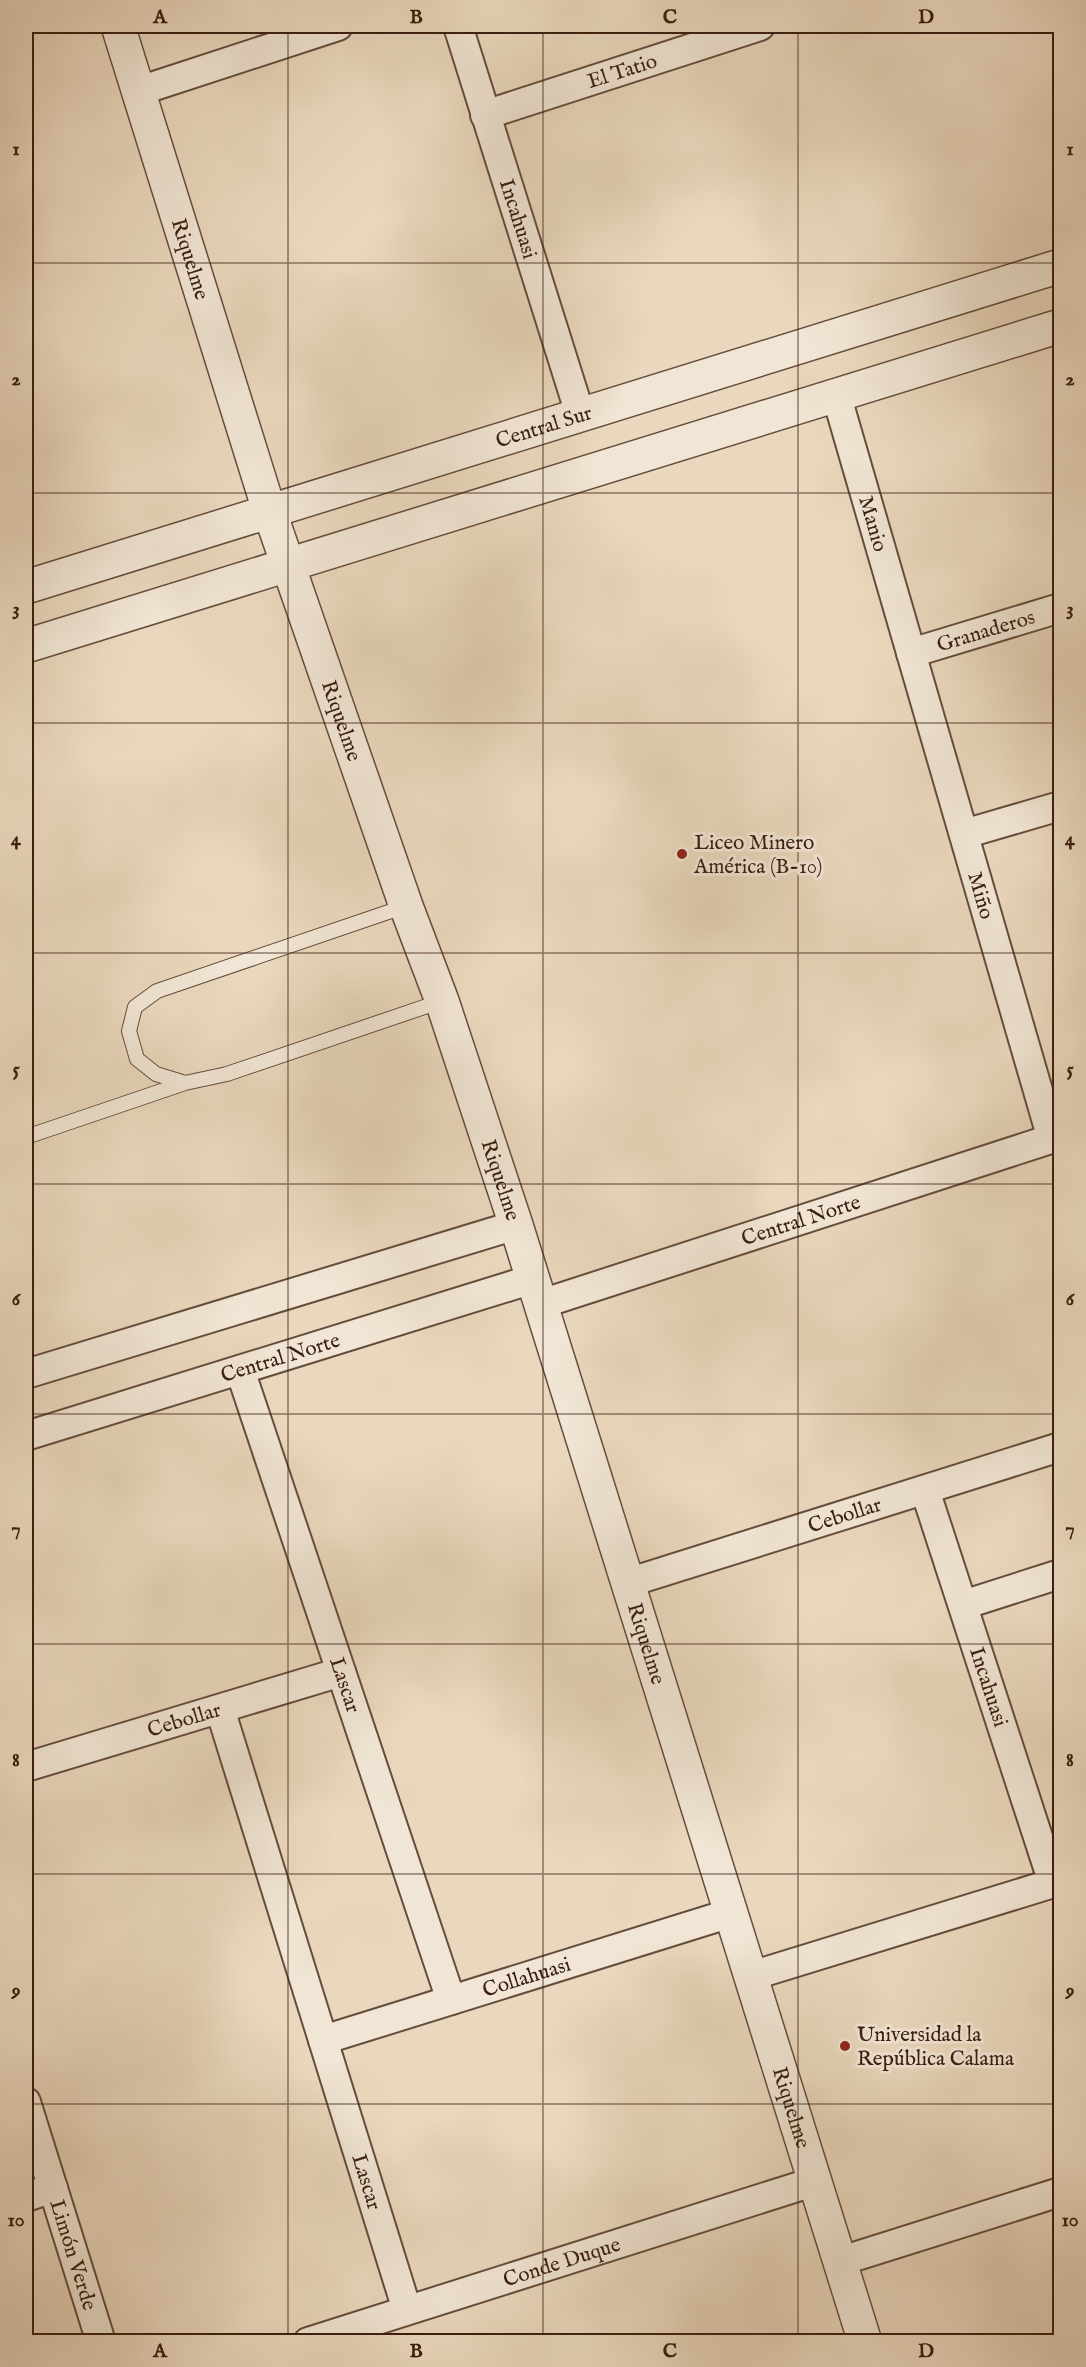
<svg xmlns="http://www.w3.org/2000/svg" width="1086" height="2367" font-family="'IM FELL English',serif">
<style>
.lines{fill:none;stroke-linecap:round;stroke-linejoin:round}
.service-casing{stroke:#654c3c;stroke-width:16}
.minor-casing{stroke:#654c3c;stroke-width:32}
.tertiary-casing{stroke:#654c3c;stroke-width:36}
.service{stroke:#f1e6d5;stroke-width:14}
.minor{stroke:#f1e6d5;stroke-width:28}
.tertiary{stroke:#f1e6d5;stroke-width:33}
.grid{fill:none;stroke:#391d10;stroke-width:1.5;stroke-opacity:0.55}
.poi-dot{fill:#8f2418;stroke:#f1e6d5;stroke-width:2}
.labels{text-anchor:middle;stroke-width:6;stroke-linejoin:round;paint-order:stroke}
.street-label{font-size:21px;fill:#391d10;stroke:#f1e6d5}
.poi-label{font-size:21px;fill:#391d10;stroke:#f1e6d5;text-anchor:start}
.neatline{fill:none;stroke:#391d10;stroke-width:2}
.grid-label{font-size:20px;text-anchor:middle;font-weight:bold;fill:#391d10}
</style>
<rect width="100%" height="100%" fill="#ead8be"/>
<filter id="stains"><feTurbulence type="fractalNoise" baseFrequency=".00333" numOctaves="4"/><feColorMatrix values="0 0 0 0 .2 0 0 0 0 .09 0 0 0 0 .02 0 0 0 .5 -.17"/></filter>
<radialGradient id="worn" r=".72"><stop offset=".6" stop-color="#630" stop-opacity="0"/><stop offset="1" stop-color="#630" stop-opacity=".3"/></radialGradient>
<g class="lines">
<g class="service-casing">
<path id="service" d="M406,906L157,991L135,1007L129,1031L137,1059L156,1074L185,1083L227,1074L442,1001
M26,1137L185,1083"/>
</g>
<g class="minor-casing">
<g id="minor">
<path id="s1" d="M458,26L580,414"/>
<path d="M139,91L338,26"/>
<path id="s2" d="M485,115L760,26"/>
<path id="s3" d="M836,394L1052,1139"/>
<path id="s4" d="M911,653L1060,608"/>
<path d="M964,834L1060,806"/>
<path id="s5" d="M541,1304L1060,1136"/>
<path id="s6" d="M240,1370L451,2000"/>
<path d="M26,1374L516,1225"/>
<path id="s7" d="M26,1436L533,1279"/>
<path id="s8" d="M925,1490L1053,1883"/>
<path id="s9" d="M627,1583L1060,1447"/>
<path d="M963,1605L1060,1574"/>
<path id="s10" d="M220,1709L407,2310"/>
<path id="s11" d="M26,1767L341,1672"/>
<path d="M751,1976L1060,1881"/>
<path id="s12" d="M323,2040L731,1913"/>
<path id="s13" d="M26,2102L101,2342"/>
<path d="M26,2197L53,2188"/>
<path d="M841,2261L1060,2192"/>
<path id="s14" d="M308,2342L816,2181"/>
</g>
</g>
<g class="tertiary-casing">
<g id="tertiary">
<path id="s15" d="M118,26L269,510L406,906L442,1001L516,1225L865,2342"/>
<path id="s16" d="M26,587L1060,266"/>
<path d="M26,646L1060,326"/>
</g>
</g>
<use href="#service" class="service"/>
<use href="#minor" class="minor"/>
<use href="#tertiary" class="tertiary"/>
</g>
<path class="grid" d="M288,26V2342M543,26V2342M798,26V2342M26,263H1060M26,493H1060M26,723H1060M26,953H1060M26,1184H1060M26,1414H1060M26,1644H1060M26,1874H1060M26,2104H1060"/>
<g class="poi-dot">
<circle cx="682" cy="854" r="6"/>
<circle cx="845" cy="2046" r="6"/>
</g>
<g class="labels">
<g class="street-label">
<text dy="7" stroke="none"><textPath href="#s2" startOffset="144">El Tatio</textPath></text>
<text dy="7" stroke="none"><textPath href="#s1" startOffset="202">Incahuasi</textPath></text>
<text dy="7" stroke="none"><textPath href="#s15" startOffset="244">Riquelme</textPath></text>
<text dy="7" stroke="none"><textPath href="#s16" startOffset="542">Central Sur</textPath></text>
<text dy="7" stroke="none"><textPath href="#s3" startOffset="135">Manio</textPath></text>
<text dy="7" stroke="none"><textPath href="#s4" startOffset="78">Granaderos</textPath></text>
<text dy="7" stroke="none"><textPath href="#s15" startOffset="730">Riquelme</textPath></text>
<text dy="7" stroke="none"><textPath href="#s3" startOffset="522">Miño</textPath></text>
<text dy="7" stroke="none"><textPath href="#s15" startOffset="1216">Riquelme</textPath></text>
<text dy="7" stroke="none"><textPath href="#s5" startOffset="273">Central Norte</textPath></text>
<text dy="7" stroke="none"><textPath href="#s7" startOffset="266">Central Norte</textPath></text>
<text dy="7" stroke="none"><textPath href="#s9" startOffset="228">Cebollar</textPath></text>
<text dy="7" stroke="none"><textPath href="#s15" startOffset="1702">Riquelme</textPath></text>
<text dy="7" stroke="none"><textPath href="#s6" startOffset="332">Lascar</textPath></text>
<text dy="7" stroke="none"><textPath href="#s8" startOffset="207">Incahuasi</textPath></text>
<text dy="7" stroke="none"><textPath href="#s11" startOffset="165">Cebollar</textPath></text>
<text dy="7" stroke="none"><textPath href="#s12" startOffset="213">Collahuasi</textPath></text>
<text dy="7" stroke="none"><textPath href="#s15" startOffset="2188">Riquelme</textPath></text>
<text dy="7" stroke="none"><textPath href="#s10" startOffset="495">Lascar</textPath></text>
<text dy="7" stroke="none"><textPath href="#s13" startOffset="160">Limón Verde</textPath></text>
<text dy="7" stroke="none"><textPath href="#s14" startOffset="266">Conde Duque</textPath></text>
</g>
<g class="poi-label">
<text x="694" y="849">Liceo Minero<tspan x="694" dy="24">América (B-10)</tspan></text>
<text x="857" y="2041">Universidad la<tspan x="857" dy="24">República Calama</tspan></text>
</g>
</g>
<rect width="1086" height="2367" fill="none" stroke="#ead8be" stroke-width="66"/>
<rect x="33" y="33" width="1020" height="2301" class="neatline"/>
<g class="grid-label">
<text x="160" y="23">A</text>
<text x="416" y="23">B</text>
<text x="670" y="23">C</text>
<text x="926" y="23">D</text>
<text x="16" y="155">1</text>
<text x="1070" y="155">1</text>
<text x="16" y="385">2</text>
<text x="1070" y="385">2</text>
<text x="16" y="615">3</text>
<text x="1070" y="615">3</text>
<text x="16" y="845">4</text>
<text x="1070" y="845">4</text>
<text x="16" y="1075">5</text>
<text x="1070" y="1075">5</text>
<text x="16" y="1305">6</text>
<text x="1070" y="1305">6</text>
<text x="16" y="1535">7</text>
<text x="1070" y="1535">7</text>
<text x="16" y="1766">8</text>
<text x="1070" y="1766">8</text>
<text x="16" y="1996">9</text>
<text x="1070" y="1996">9</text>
<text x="16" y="2226">10</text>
<text x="1070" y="2226">10</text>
<text x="160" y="2357">A</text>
<text x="416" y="2357">B</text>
<text x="670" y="2357">C</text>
<text x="926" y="2357">D</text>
</g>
<rect width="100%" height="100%" filter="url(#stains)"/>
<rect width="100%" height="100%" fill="url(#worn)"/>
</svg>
